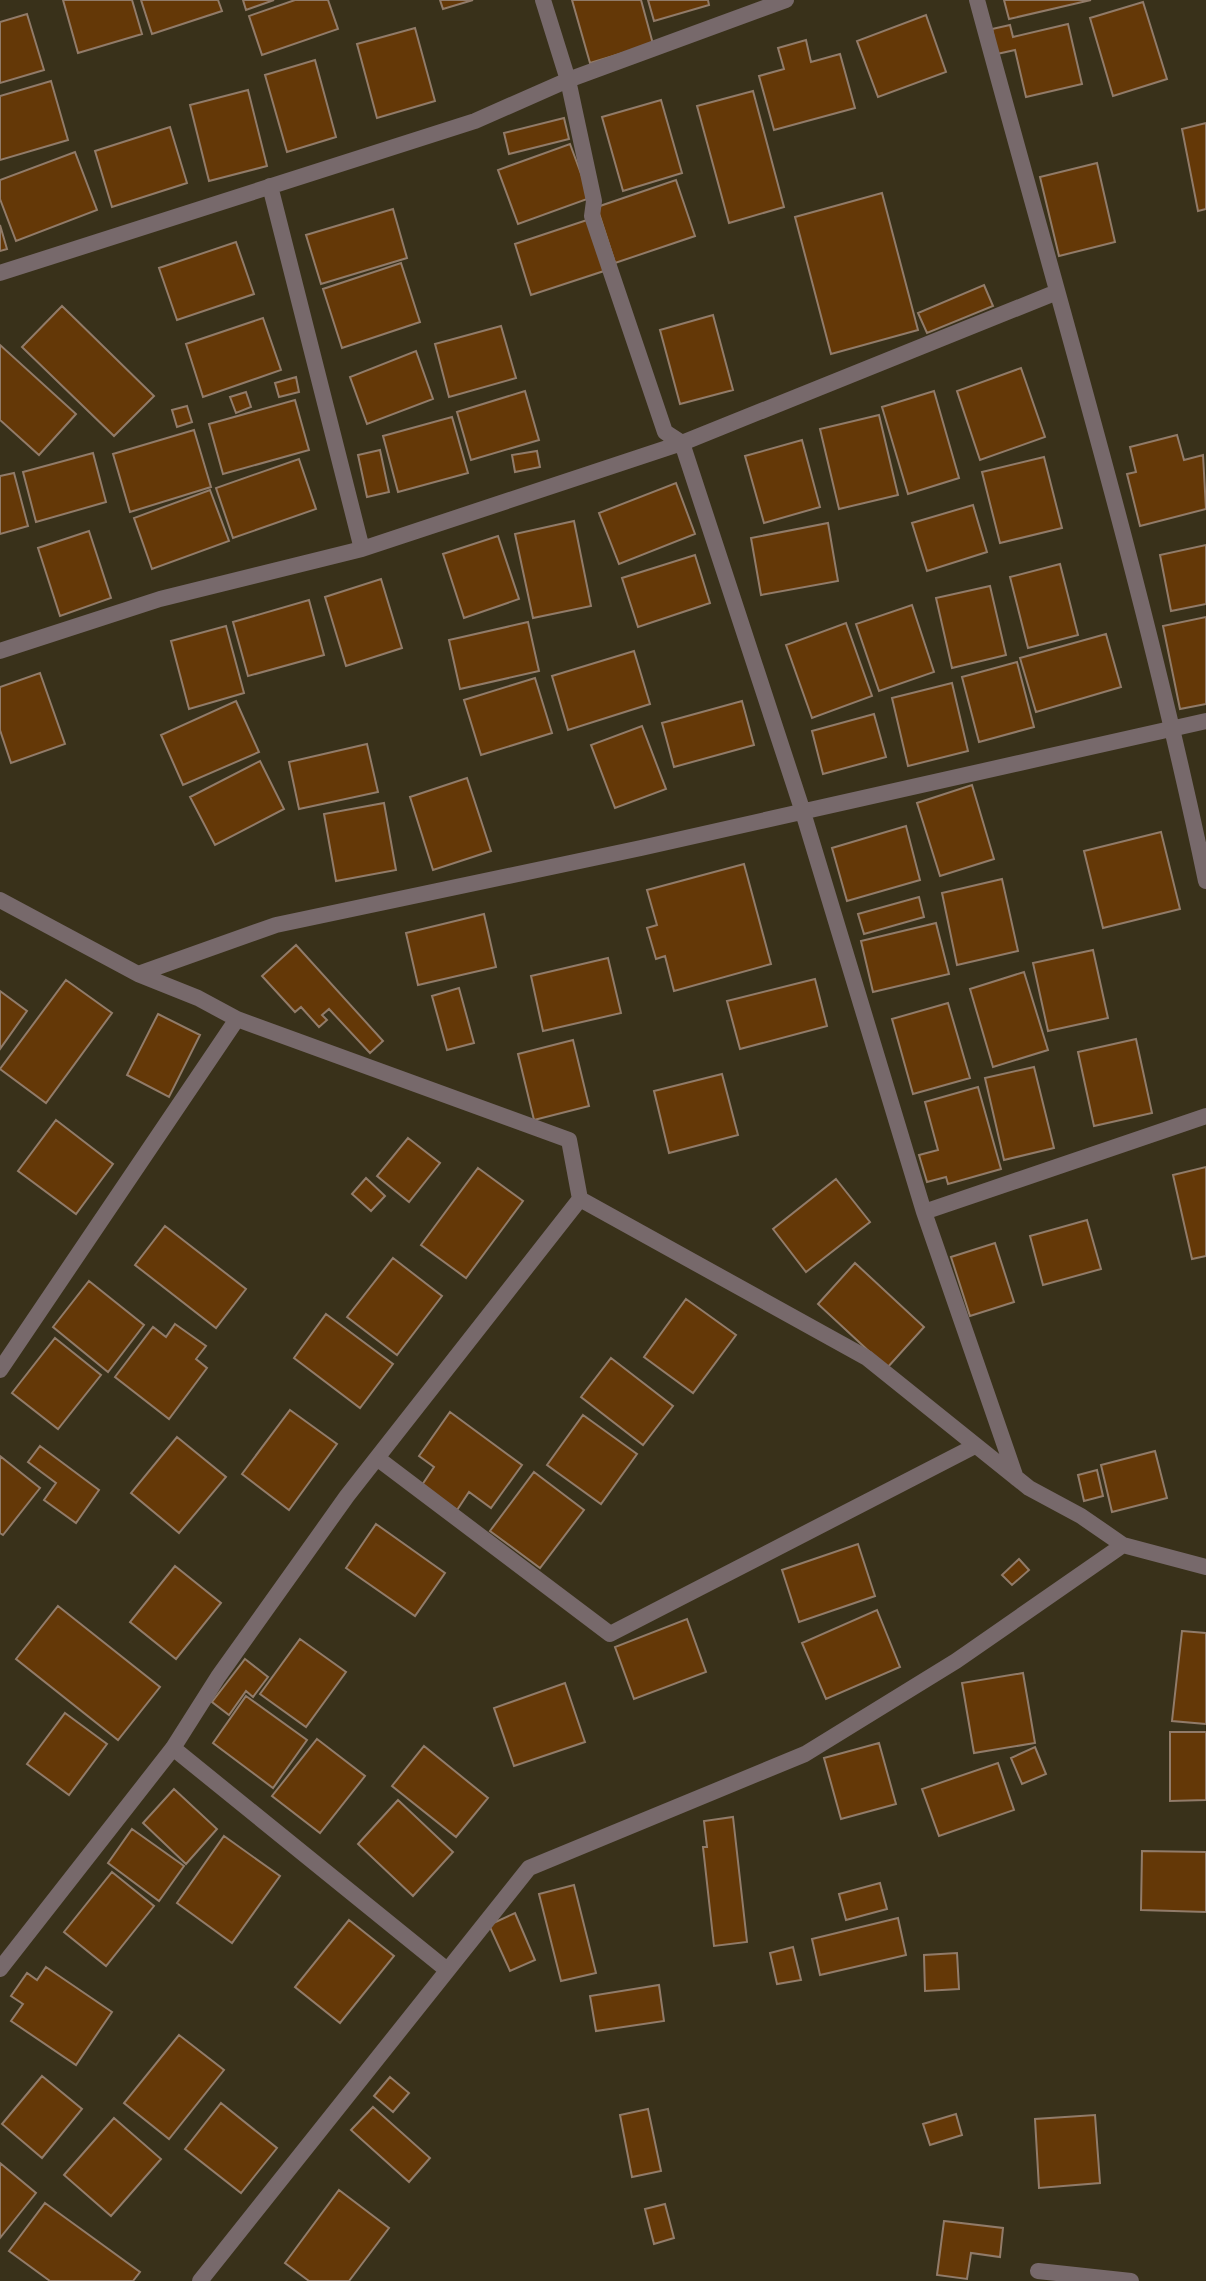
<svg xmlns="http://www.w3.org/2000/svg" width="1206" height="2281" font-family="Karla,sans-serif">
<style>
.building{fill:#643807;stroke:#917b69;stroke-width:2}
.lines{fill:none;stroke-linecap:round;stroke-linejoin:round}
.street{stroke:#77696b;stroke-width:16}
</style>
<rect width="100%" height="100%" fill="#39311a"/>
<path class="building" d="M63,0H132L142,34L78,53Z
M141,0H218L222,11L152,34Z
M243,0H274L246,10Z
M295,0H328L338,29L262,55L249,16Z
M440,0H473L443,9Z
M572,0H641L653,44L590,63Z
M648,0H708L709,5L654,21Z
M1004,0H1091L1009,19Z
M1143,2L1167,79L1113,96L1090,18Z
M27,14L44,70L0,83V22Z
M926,15L946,72L878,97L857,41Z
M1068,24L1082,84L1026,97L1015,50L997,54L992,29L1010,25L1013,37Z
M415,28L435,101L377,118L357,44Z
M806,40L811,62L840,54L855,108L774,130L759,76L784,69L778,48Z
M315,60L336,137L287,152L265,75Z
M51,81L68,140L0,160V96Z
M248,90L267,166L209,181L190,105Z
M753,91L784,207L729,223L697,106Z
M661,100L682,173L623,191L602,117Z
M564,118L569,139L509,154L504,133Z
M1206,123V209L1198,211L1182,129Z
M170,127L187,183L112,207L95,151Z
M570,144L590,198L518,224L498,170Z
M75,152L97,210L16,241L0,199V180Z
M1097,163L1115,242L1059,256L1040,177Z
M676,180L695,236L615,263L597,207Z
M882,193L918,330L831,354L795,217Z
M393,209L407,258L321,284L306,235Z
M590,219L607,270L531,295L515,244Z
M0,225L7,249L0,251Z
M236,242L254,294L177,320L159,268Z
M401,263L420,322L342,348L323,289Z
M984,285L993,306L927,333L918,313Z
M62,306L154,396L114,436L22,347Z
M713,315L733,390L680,404L660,330Z
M263,318L281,370L203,397L186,344Z
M501,326L516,378L449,397L435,344Z
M0,345L76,414L39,455L0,420Z
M416,351L433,399L367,424L350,377Z
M1021,368L1045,437L980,460L957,391Z
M296,377L299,392L279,397L275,383Z
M525,391L539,440L471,460L457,412Z
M934,391L959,478L908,494L882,407Z
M246,392L251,407L236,413L230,397Z
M295,400L309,450L223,474L209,424Z
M187,406L192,422L177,427L172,410Z
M879,415L898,495L839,509L820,429Z
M452,417L468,473L398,492L383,436Z
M194,430L211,487L130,512L113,454Z
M1177,435L1184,460L1203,455L1206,509L1140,526L1127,474L1136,472L1130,447Z
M802,440L820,507L764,523L745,456Z
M380,450L389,492L367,497L358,455Z
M537,451L540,467L515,472L512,455Z
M93,453L106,502L36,522L23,472Z
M1044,457L1062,528L1000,543L982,472Z
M299,459L316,509L233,538L216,488Z
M14,473L28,526L0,534V476Z
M676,483L695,534L619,564L599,513Z
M210,490L229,541L152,569L134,518Z
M973,505L987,552L927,571L912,523Z
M574,521L591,606L533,618L515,534Z
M828,523L838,581L761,595L751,538Z
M89,531L111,598L60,616L38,548Z
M498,536L519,599L464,618L443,554Z
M1206,545V604L1171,611L1160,555Z
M695,555L710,603L638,627L622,578Z
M1060,564L1078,635L1028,648L1010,577Z
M381,579L402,648L346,666L325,597Z
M990,586L1006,655L952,668L936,598Z
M309,600L324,655L248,676L233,622Z
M912,605L934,672L879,691L856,624Z
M1206,617V704L1180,709L1163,626Z
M528,622L539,671L460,689L449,640Z
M846,623L872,696L812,718L786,645Z
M226,626L244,693L189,709L171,641Z
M1106,634L1121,687L1036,712L1020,658Z
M634,651L650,704L568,730L552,676Z
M1017,662L1034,727L979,742L962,677Z
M40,673L65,744L11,763L0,730V687Z
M535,678L552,733L481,755L464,700Z
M952,683L968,751L908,766L892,698Z
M236,701L259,752L183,785L161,735Z
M742,701L754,745L674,767L662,723Z
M874,714L886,757L823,774L812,731Z
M642,726L666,789L615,808L591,745Z
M367,744L378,792L299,809L289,762Z
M260,761L284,809L215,845L190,797Z
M467,778L491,851L433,870L410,797Z
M972,785L994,859L940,876L917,803Z
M384,803L396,870L336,881L324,814Z
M906,826L920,880L847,901L832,848Z
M1161,832L1180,909L1103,928L1084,851Z
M744,864L771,964L674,991L665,956L656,959L647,928L657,925L647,890Z
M1002,879L1018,951L957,965L942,893Z
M919,897L924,917L864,934L858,914Z
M484,914L496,967L418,985L406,933Z
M936,923L949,974L873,992L861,941Z
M296,945L383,1041L370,1053L329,1009L322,1015L327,1020L319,1027L301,1007L295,1012L262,976Z
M1093,950L1108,1018L1048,1031L1033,963Z
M608,958L621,1013L543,1031L531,976Z
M1024,972L1048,1050L993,1067L970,989Z
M815,979L827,1026L740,1049L727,1001Z
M66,980L112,1013L46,1103L0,1069Z
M459,988L474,1043L447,1050L432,996Z
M0,991L27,1011L0,1049Z
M948,1003L970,1078L913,1094L892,1019Z
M158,1014L200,1035L169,1097L127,1075Z
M1136,1039L1152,1113L1094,1126L1078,1052Z
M573,1040L589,1106L534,1120L518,1054Z
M1034,1067L1054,1148L1004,1160L985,1078Z
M722,1074L738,1135L669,1153L654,1091Z
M978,1087L1001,1169L948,1184L946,1177L927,1182L919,1155L938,1150L925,1102Z
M56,1120L113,1164L76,1214L18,1171Z
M408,1138L440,1163L409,1202L377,1176Z
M1206,1167V1256L1192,1259L1173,1175Z
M478,1168L523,1201L466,1278L421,1245Z
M366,1178L385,1196L371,1211L352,1194Z
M836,1179L870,1222L806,1272L773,1229Z
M1087,1220L1101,1269L1043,1285L1030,1236Z
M165,1226L246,1289L216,1328L135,1265Z
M995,1243L1014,1302L970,1316L951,1257Z
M393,1258L442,1296L397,1355L347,1317Z
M855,1263L924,1327L887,1368L818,1304Z
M89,1281L144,1325L108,1372L53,1327Z
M686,1299L736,1335L693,1393L644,1357Z
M326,1314L393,1364L360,1408L294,1358Z
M175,1324L206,1346L196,1359L207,1368L169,1419L115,1377L153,1327L166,1337Z
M55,1338L101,1375L58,1429L12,1393Z
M611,1358L673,1406L643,1445L581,1397Z
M290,1410L337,1444L289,1510L242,1474Z
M450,1412L522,1465L491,1508L469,1492L457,1510L422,1485L434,1467L419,1456Z
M583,1415L637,1454L601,1504L547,1465Z
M177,1437L226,1477L179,1533L131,1493Z
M40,1446L99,1490L76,1523L44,1500L56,1483L28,1462Z
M1155,1451L1167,1498L1112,1512L1101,1465Z
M0,1456L40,1488L3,1535L0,1533Z
M1097,1470L1103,1496L1084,1501L1078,1475Z
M534,1472L584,1510L540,1568L490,1531Z
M376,1524L445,1573L415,1616L346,1568Z
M858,1544L875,1596L799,1622L782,1570Z
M1019,1559L1029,1570L1012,1585L1002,1575Z
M175,1566L221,1603L176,1659L130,1622Z
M58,1606L160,1687L118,1740L16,1659Z
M877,1610L900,1667L826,1699L802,1643Z
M687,1619L706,1672L634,1699L615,1647Z
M1182,1631L1206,1633V1724L1172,1721Z
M300,1639L346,1672L306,1727L260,1694Z
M245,1659L268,1677L253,1697L246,1691L229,1715L212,1702Z
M1023,1673L1035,1743L974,1753L962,1683Z
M565,1683L585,1742L514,1766L494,1708Z
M246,1696L307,1740L273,1788L213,1743Z
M65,1713L107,1744L69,1795L27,1764Z
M1170,1732H1206V1800L1170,1801Z
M317,1739L365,1776L320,1833L272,1796Z
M879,1743L896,1804L841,1819L824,1758Z
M424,1746L488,1798L456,1837L392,1786Z
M1035,1747L1046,1774L1022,1784L1011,1758Z
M998,1763L1014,1810L939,1836L922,1789Z
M174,1789L217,1829L186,1864L143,1823Z
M398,1800L453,1852L413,1896L358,1844Z
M733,1817L747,1942L714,1946L703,1847H707L704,1821Z
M132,1829L184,1866L159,1901L108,1863Z
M224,1836L280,1876L232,1943L177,1903Z
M1142,1851L1206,1852V1912L1141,1910Z
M112,1872L154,1906L106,1966L64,1932Z
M880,1883L887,1909L846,1920L839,1894Z
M574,1885L596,1973L561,1981L539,1894Z
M515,1913L535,1960L510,1971L489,1925Z
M898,1918L906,1955L820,1975L812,1939Z
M349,1920L394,1956L340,2023L295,1987Z
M793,1947L801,1980L777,1984L770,1953Z
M957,1953L959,1989L925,1991L924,1955Z
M46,1967L112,2012L76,2065L11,2021L23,2004L11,1996L27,1973L37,1980Z
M659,1985L664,2021L596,2031L590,1996Z
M179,2035L224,2070L169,2139L124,2103Z
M42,2076L82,2109L42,2158L2,2124Z
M390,2077L409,2093L393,2112L374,2096Z
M221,2103L277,2148L241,2193L185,2149Z
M373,2107L430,2158L409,2182L351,2130Z
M648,2109L661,2171L632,2177L620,2115Z
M956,2114L962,2135L930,2145L923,2124Z
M1095,2115L1100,2183L1039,2188L1035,2119Z
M114,2118L161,2159L111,2216L64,2175Z
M0,2163L36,2193L0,2238Z
M339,2190L389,2228L349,2281H309L285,2263Z
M45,2203L140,2272L133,2281H50L9,2251Z
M665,2204L674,2238L654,2244L645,2209Z
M944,2221L1003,2228L1000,2257L971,2253L967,2279L937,2275Z"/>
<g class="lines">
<path class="street" d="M543,0L568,80L594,201L592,216L665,432L682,443L802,809L924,1212L1016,1478
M977,0C1056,293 1144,584 1206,881
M270,186L362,549
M0,273L475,121L568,80L786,0
M0,651L160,599L362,549L682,443L1057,292
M0,900L138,974L198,998L237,1019L569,1140L580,1199L867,1358L1029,1488L1081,1516L1123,1545L1206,1567
M138,974L276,925L641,848L1206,721
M924,1212L1206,1116
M0,1370L237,1019
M377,1458L610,1634L973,1447
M173,1748L447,1970
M0,1969L173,1748L218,1677L347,1496L580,1199
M1038,2271L1131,2281
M200,2281L529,1868L805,1754L956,1661L1123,1545"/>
</g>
</svg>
